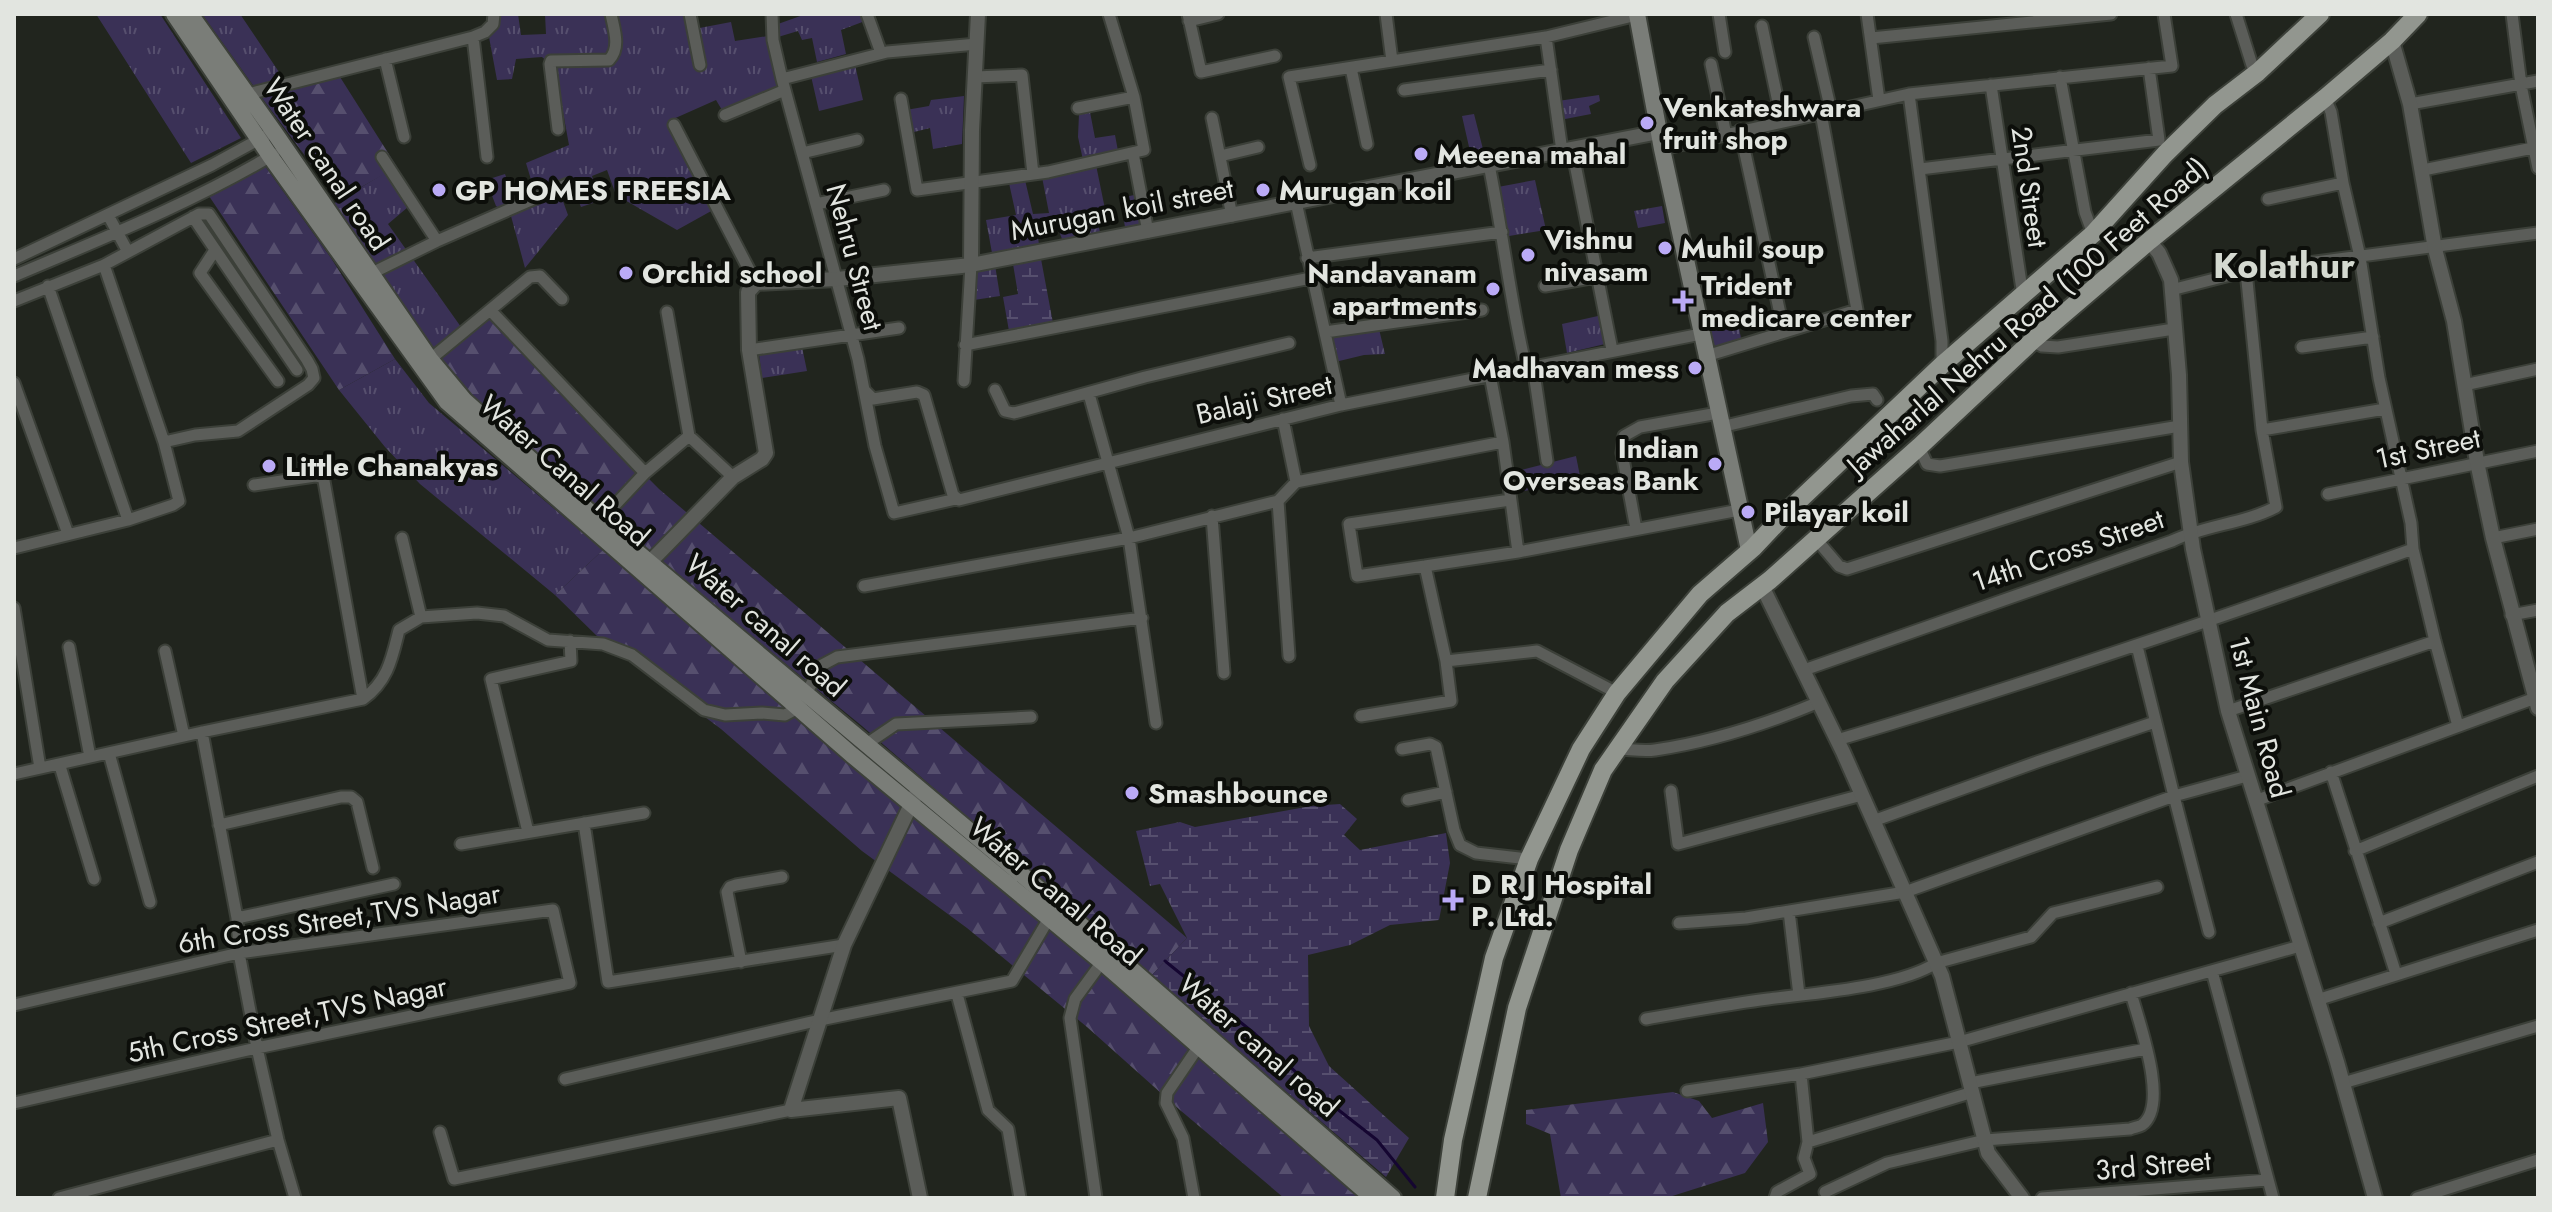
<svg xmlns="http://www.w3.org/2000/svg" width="2552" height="1212" font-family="Jost,sans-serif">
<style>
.grass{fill:url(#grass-tufts)}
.forest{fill:url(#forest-firs)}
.wetland{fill:url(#wetland-marsh)}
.park{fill:#3a3156}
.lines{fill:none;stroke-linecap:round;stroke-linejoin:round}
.stream{stroke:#150631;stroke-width:3}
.minor-casing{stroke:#3c4039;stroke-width:15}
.tertiary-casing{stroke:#3c4039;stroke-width:18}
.secondary-casing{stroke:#3c4039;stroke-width:20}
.primary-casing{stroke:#3c4039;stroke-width:22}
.minor{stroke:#5b5d59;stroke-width:11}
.tertiary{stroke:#5b5d59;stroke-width:14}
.secondary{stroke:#7a7d78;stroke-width:16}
.primary{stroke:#92968f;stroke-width:18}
.poi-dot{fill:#baaaf6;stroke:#0c0e0a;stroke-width:3}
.labels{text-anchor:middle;stroke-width:8;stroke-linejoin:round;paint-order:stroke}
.poi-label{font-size:28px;font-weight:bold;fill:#e2e5e0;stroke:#0c0e0a;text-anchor:start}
.street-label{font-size:28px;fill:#e2e5e0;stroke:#0c0e0a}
.district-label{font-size:36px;font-weight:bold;fill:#d4d9d0;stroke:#0c0e0a}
</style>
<defs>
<pattern id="grass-tufts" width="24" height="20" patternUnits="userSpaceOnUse" patternTransform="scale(2)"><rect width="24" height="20" fill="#3a3156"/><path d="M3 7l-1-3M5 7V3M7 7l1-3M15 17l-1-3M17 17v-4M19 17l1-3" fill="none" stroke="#564f6e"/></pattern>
<pattern id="forest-firs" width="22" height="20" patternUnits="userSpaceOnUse" patternTransform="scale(2)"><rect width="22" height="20" fill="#3a3156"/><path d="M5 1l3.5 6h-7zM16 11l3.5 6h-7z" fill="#564f6e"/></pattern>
<pattern id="wetland-marsh" width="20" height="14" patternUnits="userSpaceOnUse" patternTransform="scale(2)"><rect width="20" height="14" fill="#3a3156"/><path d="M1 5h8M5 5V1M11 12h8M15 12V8" fill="none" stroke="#564f6e"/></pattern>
</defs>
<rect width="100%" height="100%" fill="#21251e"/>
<path class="grass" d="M96,14H160L241,138L191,163Z
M202,14H240L289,87L262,98Z
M490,14H518L521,35L546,34L545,14H685L689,30L731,22L735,41L768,36L779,87L722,110L716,100L671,120L667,126L713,210L677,230L616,195L607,170L592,176L599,201L581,207L573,188L560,193L568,215L525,268L511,216L496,206L486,180L505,174L514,200L535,193L526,163L569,145L555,68L542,57L516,59L512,79L497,80L489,37Z
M806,14H863L865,21L841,30L846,54L817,62L812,38L802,40L798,31L778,37V24Z
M855,65L863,100L819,111L811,76Z
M1599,95L1600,101L1589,106L1591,114L1560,120L1558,101Z
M964,96L962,144L933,149L930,128L910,133L906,110L929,106L931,100Z
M1090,112L1095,138L1115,135L1118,151L1083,160L1078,137L1079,114Z
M1474,114L1485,157L1472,160L1462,116Z
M1096,165L1105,209L1095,211L1100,232L1062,239L1056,223L1036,227L1039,244L992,253L986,220L1016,215L1009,183L1025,180L1033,214L1049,213L1042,177Z
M385,173L408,207L388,224L461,327L434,350L333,204Z
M1535,180L1546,230L1509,236L1498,187Z
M1139,194L1145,223L1125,227L1120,198Z
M1662,206L1665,223L1638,228L1634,211Z
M1736,314L1741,338L1713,347L1708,320Z
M1598,316L1605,344L1567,353L1562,324Z
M1379,329L1385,354L1364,355L1335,362L1329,335Z
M802,347L807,371L762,378L759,354Z
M395,359L429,403L603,550L555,595L420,484L385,447L339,390Z"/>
<path class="forest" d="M340,77L397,167L338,200L262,98L289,87Z
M265,166L331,258L395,359L339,390L209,196Z
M489,318L659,489L1187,938L1151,976L862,726L663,564L511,433L469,395L441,357Z
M603,550L803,724L1141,1004L1364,1198H1284L1180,1110L1087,1027L967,928L862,851L721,729L598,637L555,595Z
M1673,1092L1699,1101L1712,1118L1763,1103L1768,1142L1745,1173L1666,1198H1561L1550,1134L1526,1124V1110Z"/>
<path class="wetland" d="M1041,259L1053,323L1009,331L1003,297L1018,294L1013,264Z
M995,265L1000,296L974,300L977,268Z
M1340,804L1357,819L1344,835L1360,850L1446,833L1450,863L1439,920L1390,925L1350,945L1308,955L1309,1026L1329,1066L1409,1138L1386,1177L1151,976L1187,938L1160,884L1150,886L1136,831L1180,822L1195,827L1311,806Z"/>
<path class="park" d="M1576,456L1581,481L1519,492L1517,471Z"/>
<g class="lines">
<path class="stream" d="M1165,961L1255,1034L1327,1101L1377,1140L1415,1187"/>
<g class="minor-casing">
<path id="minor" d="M690,14L700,65
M772,14L773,40L782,79L858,359L875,446L894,513L956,499
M867,14L881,53
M1188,14L1201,72L1275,56
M1386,14L1392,61
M1719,14L1725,52
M1867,14L1879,100
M2236,14L2252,65L2258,72
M2512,14L2521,85L2538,168
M1189,21L1218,14
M1762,26L1782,121
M473,37L487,157
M1546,37L1562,151
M1814,37L1831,111
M1871,38L2111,14
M385,59L404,137
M1711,64L1726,135
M1351,68L1367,144
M975,77L1022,75L1033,174
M2060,77L2085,212L2093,234
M782,79L887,52L977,44
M1991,85L2023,296
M1404,90L1551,70
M248,94L473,37L485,32L493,24L494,14
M1909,94L1942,341V365
M901,99L917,190L1048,172L1144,150L1134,97L1109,14
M2410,104L2538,81
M1078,108L1134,97
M725,115L785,90
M1212,118L1232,216
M674,125L756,283
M558,129L550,64L551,61L609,60C621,48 614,29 611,14
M1740,130L1784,332
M1572,149L1612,350
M1662,149L1909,94L2172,66L2164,14
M802,153L857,140
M1133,153L1148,232
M1220,156L1258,147
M382,157L437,241
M1310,165L1289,77L1546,37L1637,15
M1489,165C1503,233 1510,301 1526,368
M1920,169L2159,140L2149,68
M2423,170L2533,148
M2268,199L2343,183
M1296,202L1341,405
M816,204L884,190
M108,215L128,252
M193,217L297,370
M215,250L200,273L278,381
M1307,258L1502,232
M14,259L212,165L265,136
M368,275L437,241L568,184
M14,276C101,239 192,203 274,154
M48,286L128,520
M1545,286L1596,277
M2171,290L2246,271L2538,233
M14,301L104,265L199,214H209L307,360L312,369L314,378L308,385L238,431L195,435L164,442
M490,310L645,473
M1325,332L1482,310
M2032,341L2042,346L2058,347L2174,329
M965,345L1311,278
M2302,347L2373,337
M749,350L899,328
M1706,356L1857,310L1821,113
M427,362L530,277L540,276L562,299
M1533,366L1547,461
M964,381L971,265
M14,383L68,534
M2464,385L2538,369
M995,390L1005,411L1014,413L1145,377L1289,343
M865,391L873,399L917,392L924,395L953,495L959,500L1341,405L1701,334
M1089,394L1129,538L1156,723
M1283,419L1296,482
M1721,427L1851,396L1873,394L1877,400
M2262,430L2385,409
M689,436L733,477
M1503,442L1518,552
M1919,447L1927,464L1940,466L2180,426
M254,485L315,476L322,477L324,481L363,699
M2328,494L2538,451
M1278,501L1289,656
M1212,516L1224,673
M600,521L645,473L689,436L667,312
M1636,529L1622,453L1624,436L1640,427L1718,413
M402,538L421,617
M2493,538L2538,529
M1816,539L1839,566L1847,569L2181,462
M14,548L128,520L173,505L179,501L164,442L104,265
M2413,549L2435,641L2458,726
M1425,566L1357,576L1349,524L1510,500
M864,586L1129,538L1278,501L1296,482L1503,442L1490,375
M14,608L40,768
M2511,615L2538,610
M69,647L90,757
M165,651L184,736
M1446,661L1537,651L1617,693
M1804,670L2172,541C2205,525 2243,524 2276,507L2262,430L2246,271
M2228,711L2435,641
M1361,716L1451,701L1446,661L1425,566L1518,552L1734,511
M202,732L237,918L239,953L257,1048L278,1140L295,1198
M1837,740C2031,683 2223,617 2413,549L2411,523L2379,378L2360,257L2343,183L2331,112L2325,98
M865,745L896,724L1031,717
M1402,749L1430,744L1436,747L1454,830L1460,845L1476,853L1529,859
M1617,749C1629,749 1643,752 1655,750C1709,742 1769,723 1819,702
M109,753L150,902
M60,766L94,879
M2331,772L2396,974
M14,774L202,732L363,699C388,681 392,658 399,630L421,617L477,613L504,616L548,640L603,644L632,655L704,710L725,715L762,713L785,715L798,708L822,665L837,657L1142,618
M1671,791L1678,844L1862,795
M1408,800L1446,792
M2255,801L2538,697
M1873,821L2037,762L2155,722
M584,823L608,982L844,945
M219,825L341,797H351L357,802L373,868
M528,832L491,679L571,661L570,641
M461,844L644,813
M2355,851L2538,776
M1789,911L1799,995
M237,918L394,884
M1679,923L1746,918L1905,892L2174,796L2137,646
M2379,923L2538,862
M2209,932L2174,796L2247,776
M741,962L727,892L730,887L736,885L782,877
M2212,971L2273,1198
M957,994L988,1110L1008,1129L1020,1198
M2317,1000L2538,930
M14,1005L239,953L553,910L570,983L257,1048L14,1103
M1646,1019C1687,1012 1728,1004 1768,999C1814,993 1899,987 1936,963L2031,937L2053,913L2157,887
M565,1079L820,1020L1012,981L1051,915
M1970,1083L2146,1049
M2343,1083L2538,1026
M1687,1091L1801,1074L1959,1042L2300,946
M440,1132L454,1179L791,1110
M1808,1142L1973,1092
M1825,1192L1887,1163L1985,1140L2130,1129C2134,1127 2139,1127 2142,1125C2170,1105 2138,1020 2131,993
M59,1198L278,1140
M1096,1198L1070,1018L1075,999L1102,962
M1194,1198L1183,1138L1166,1103L1167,1093L1201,1043
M1775,1198L1777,1192L1810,1174L1804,1158L1808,1142L1801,1074
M2042,1198L2267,1180
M2417,1198L2538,1160"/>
</g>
<g class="tertiary-casing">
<path id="tertiary" d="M2392,41L2410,104L2435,249L2454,321L2477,462L2493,538L2538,708
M2149,241L2159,253L2171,280L2179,375L2181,462L2193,549L2228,711L2337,1062L2375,1198
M971,265L1659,132
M651,561L733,477L762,459L766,453L749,350L748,292L756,283L837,279L971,265L972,130L978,14
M1762,586L1843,752L1942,976L1988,1153L2022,1198
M916,794L844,945L791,1110L899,1098L920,1198"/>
</g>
<g class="secondary-casing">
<path id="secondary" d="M174,14L270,156L447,402L852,755L1102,962L1373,1198
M190,14L274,132L430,359L465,401L600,521L1058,905L1393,1198
M1637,14L1662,149L1749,550"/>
</g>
<g class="primary-casing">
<path id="primary" d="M1445,1198L1453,1140L1494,958L1529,859L1581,749L1617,693L1700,594L1753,548L1790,509L1942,365L2093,234L2165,154L2215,105L2258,72L2320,14
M1477,1198L1517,1008L1569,850L1603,770L1665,681L1727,613L1770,580L1919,447L2032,341L2149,241L2325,98L2392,41L2418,14"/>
</g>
<use href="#minor" class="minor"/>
<use href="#tertiary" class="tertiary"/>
<use href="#secondary" class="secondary"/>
<use href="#primary" class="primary"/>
</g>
<g class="poi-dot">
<circle cx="1647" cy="123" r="8"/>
<circle cx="1421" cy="154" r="8"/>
<circle cx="439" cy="190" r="8"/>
<circle cx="1263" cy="190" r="8"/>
<circle cx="1665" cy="248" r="8"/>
<circle cx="1528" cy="255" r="8"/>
<circle cx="626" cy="273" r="8"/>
<circle cx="1493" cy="289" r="8"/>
<path d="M1679 289h8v8h8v8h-8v8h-8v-8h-8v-8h8z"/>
<circle cx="1695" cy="368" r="8"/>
<circle cx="1715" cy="464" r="8"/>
<circle cx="269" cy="466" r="8"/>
<circle cx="1748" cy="512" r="8"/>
<circle cx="1132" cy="793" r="8"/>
<path d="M1449 888h8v8h8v8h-8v8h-8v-8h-8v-8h8z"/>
</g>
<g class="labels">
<g class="poi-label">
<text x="1663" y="117">Venkateshwara<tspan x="1663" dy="32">fruit shop</tspan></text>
<text x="1437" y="164">Meeena mahal</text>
<text x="455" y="200">GP HOMES FREESIA</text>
<text x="1279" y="200">Murugan koil</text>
<text x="1544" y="249">Vishnu<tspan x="1544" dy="32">nivasam</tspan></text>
<text x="1681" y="258">Muhil soup</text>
<text x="642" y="283">Orchid school</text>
<text x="1477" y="283" text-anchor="end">Nandavanam<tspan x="1477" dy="32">apartments</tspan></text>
<text x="1701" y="295">Trident<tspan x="1701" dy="32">medicare center</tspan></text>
<text x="1679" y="378" text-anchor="end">Madhavan mess</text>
<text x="1699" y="458" text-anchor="end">Indian<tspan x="1699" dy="32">Overseas Bank</tspan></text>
<text x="285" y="476">Little Chanakyas</text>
<text x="1764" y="522">Pilayar koil</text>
<text x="1148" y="803">Smashbounce</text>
<text x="1471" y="894">D R J Hospital<tspan x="1471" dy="32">P. Ltd.</tspan></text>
</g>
<g class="street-label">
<text transform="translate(327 164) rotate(56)" y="10">Water canal road</text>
<text transform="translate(2030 187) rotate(82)" y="10">2nd Street</text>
<text transform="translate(1122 209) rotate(-11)" y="10">Murugan koil street</text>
<text transform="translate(855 257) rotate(75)" y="10">Nehru Street</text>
<text transform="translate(2027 316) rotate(-41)" y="10">Jawaharlal Nehru Road (100 Feet Road)</text>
<text transform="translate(1264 399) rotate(-13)" y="10">Balaji Street</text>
<text transform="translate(2428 448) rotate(-12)" y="10">1st Street</text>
<text transform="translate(565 470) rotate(41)" y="10">Water Canal Road</text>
<text transform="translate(2068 550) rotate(-19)" y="10">14th Cross Street</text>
<text transform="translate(766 625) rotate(41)" y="10">Water canal road</text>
<text transform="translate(2260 717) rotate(75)" y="10">1st Main Road</text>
<text transform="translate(1056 891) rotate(40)" y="10">Water Canal Road</text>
<text transform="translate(339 918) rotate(-9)" y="10">6th Cross Street,TVS Nagar</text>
<text transform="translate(287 1019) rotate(-12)" y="10">5th Cross Street,TVS Nagar</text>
<text transform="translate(1259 1045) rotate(41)" y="10">Water canal road</text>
<text transform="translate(2153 1165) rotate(-5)" y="10">3rd Street</text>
</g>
<g class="district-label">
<text x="2284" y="278">Kolathur</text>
</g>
</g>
<rect width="2552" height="1212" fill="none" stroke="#e2e5e0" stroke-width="32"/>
</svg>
